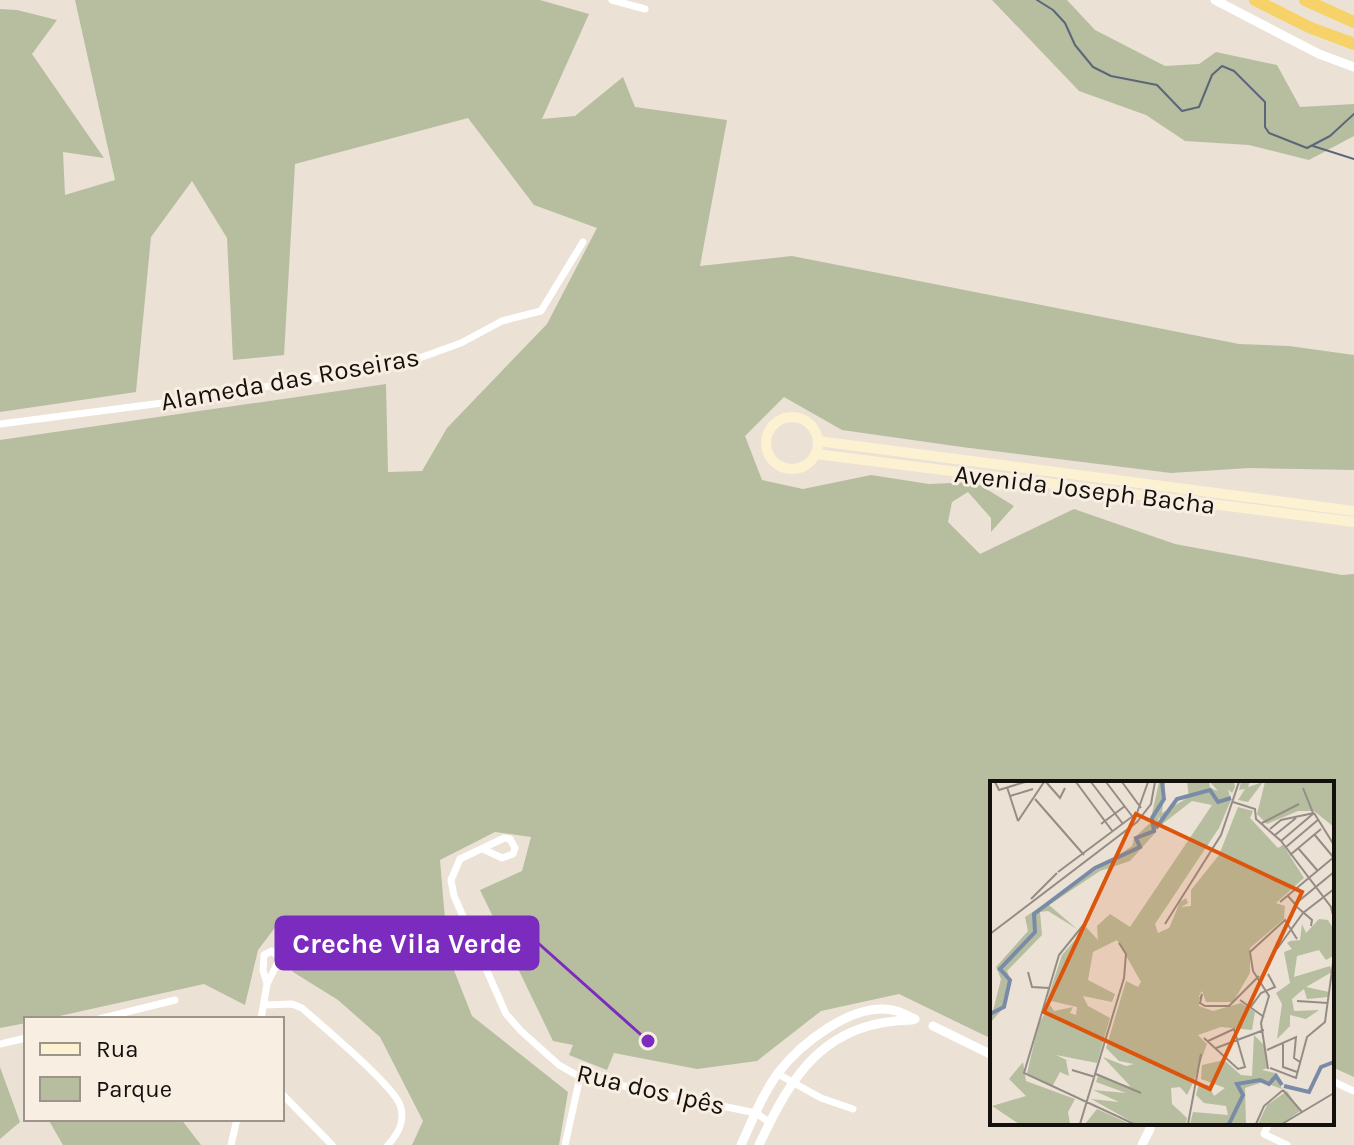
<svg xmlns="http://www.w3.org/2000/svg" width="1354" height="1145" font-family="Karla,sans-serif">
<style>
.green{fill:#b6be9f}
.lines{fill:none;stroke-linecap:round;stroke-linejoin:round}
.stream{stroke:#5b6678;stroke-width:2}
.minor{stroke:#fff;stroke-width:7}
.tertiary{stroke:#fff;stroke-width:9}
.secondary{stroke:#fcf2d2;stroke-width:10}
.motorway{stroke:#f6d268;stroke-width:12}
.labels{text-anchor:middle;stroke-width:6;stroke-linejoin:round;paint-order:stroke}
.street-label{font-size:26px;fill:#14100c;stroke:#f9eee2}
.inset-river{fill:none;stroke:#7a8ba7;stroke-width:4}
.inset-road{fill:none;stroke:#958d85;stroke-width:2}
.view{fill:#dd550c;fill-opacity:0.15;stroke:#dd550c;stroke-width:4}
.inset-edge{fill:none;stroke:#14100c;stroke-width:4}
.leader{fill:none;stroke:#7b2cbf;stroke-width:3}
.callout-dot{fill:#7b2cbf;stroke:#f9eee2;stroke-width:3}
.callout{fill:#7b2cbf;stroke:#7b2cbf;stroke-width:3}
.callout-label{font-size:28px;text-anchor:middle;font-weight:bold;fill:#fff}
</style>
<rect width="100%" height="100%" fill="#ebe1d5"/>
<path class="green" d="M75,0H540L589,14L542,119L575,116L623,77L635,107L727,120L700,266L792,256L1239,344L1289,346L1354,355V470L1249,468L1171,473L962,447L842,430L784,397L745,436L762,480L803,489L871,475L929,484L975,482L1014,506L991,532V518L968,492L952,502L948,522L980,554L1074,509L1175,544L1342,575L1354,574V1077L1332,1067V783H992V1039L899,994L821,1011L757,1061L697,1069L614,1053L607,1070L569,1055L573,1045L553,1041L480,890L522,871L531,837L495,832L440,860L448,955L472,1016L568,1092L559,1145H412L423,1121L380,1037L338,1000L293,972L277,925L258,950L245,1005L204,984L46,1019H26V1023L0,1028V440L386,384L388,472L422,471L447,428L547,324L597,228L534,205L468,118L295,164L284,355L233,360L227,238L192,181L151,237L136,392L0,412V9L17,10L57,20L32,54L104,158L63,152L65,195L115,180Z
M992,0H1067L1095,30L1165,66L1199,64L1216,52L1277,65L1300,107L1354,104V136L1309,160L1249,145L1185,141L1146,115L1079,91Z
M0,1067L20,1122L0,1139Z
M48,1119H181L201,1145H63Z"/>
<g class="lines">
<path class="stream" d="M1037,0L1053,10L1065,23L1075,45L1093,67L1111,76L1157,85L1182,111L1199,107L1212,75L1222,66L1234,71L1265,102V127L1269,133L1307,148L1330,136L1354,114
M1313,146L1354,159"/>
<path class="minor" d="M612,0L645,9
M0,424L170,402L400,365L461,343L502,321L541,311L583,242
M483,849L502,858L513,854L515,848L510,839L504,838L460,859L451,880L454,896L506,1014L521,1031L559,1065L580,1077L756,1113L769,1122
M265,1005L292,1004L302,1008C322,1026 392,1084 400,1105C406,1121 398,1134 388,1145
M99,1019L175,1000
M261,1019L267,984L263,970L264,955L272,951L280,958L267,984
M0,1044L26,1038
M778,1074L821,1098L853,1109
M1332,1081L1354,1091
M282,1094L332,1145
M1269,1123L1264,1134L1287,1145
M231,1145L237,1119
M565,1145L580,1077"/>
<path class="tertiary" d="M1215,0L1319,54L1354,67
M933,1026L992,1055
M741,1145C752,1121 762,1095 778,1073C800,1044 853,1002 892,1010C900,1011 908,1016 915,1019
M759,1145C792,1074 825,1021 912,1020
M1142,1145L1150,1129V1123"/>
<path class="secondary" d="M766 443a26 26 0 1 1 52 0a26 26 0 1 1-52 0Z
M818,441L1354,511
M816,454L1354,522"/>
<path class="motorway" d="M1255,0L1311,28L1354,44
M1305,0L1354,22"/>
</g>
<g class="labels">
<g class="street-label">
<text transform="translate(290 379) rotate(-10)" y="9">Alameda das Roseiras</text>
<text transform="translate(1085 489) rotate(7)" y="9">Avenida Joseph Bacha</text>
<text transform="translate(651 1089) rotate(13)" y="9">Rua dos Ipês</text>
</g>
</g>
<g transform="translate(990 781)">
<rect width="344" height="344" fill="#ebe1d5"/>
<path d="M169,1L175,2L172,32L199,16L197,1H219L220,7L228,10L220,1H244L245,6L242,12L238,8L241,19L229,47L165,143L168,152L179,147L190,121L196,117L198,122L191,126L201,125V109L229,74L248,26L263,30L260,37L288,67L293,64L314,97L286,122L295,125L294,138L260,167V192L243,221H216L212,210L209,215V225L223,230L251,222L265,231L262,249L231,246L208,254L217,263L203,302L197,314L190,306L181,307L182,323L197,337L196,343H146L101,318L129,321L103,309L136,312L106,301L108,295L141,306L113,276L136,285L144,283L129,280L116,267L136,200L148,206L151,201L127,159L103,171L98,199L125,213L122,221L93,215L98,225L120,237L107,282L66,274L81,281L76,279L79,295L70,291L62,306L37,292L49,242L60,224L64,230L83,226L80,232L86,234L87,226L57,219L72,174L96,146L108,159L107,145L120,133L140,146L222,24L202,20L171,44L169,35L166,51L140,80L110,90L59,124L87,148L58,130L50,131L52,154L17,190L21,200L16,224L0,242L11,198L6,186L38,150L35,136L142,65L144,57L160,42ZM251,1H260L258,6L273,1L258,21L248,19L255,8L249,9ZM275,1H344V46L324,30H308L277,43L267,33ZM329,138L338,139L344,149L343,175L336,179L329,169L307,175L304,196L340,185L342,191L316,206L339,211L338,216L317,218L314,208L310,211L302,218L304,230L329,229L316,238L300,234V245L287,258L292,223L286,212L300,202L294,171L302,168L297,162L300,160L310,159L312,143L316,152ZM264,254L275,265L277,287L272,289L285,292L292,308L273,301L255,307L256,343H200L203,331L238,334L236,325L214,322L206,314L209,303L218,304L224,315L235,307L211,298L212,284L234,279L251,294L262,295ZM33,281L36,300L85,318L78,331L80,343H29L2,325L36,315L19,298ZM297,310L310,330L292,343H268L277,324ZM107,328L140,343H95Z" fill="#b6be9f"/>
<path class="inset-river" d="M166,47L187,18L220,9L228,21L241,17M0,233L14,226L20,199L10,188L45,151L44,133L105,87L150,66L146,57L164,50L162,37L174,18L172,1M294,305L319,311L331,286L344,281M239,343L253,314L247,303L270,299L279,303L286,295L292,304"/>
<path class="inset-road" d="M5,1L9,9L35,1M56,1L70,17L75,7M86,1L123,51M101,1L133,43M116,1L142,35M132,1L151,27M17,6L28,40M313,7L323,32M20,15L43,8M45,18L94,74M243,21L265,28L266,38L291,60L341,126L344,138M324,32L344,64M28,40L54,1M272,42L309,23M111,43L135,25M280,48L291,39L324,32M324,53L344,77M285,54L306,37M291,60L324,32M296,66L329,38M308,67L327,89M300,74L331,48M68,91L147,32L158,1M297,114L305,123L344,91M41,118L67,92M290,121L344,76M307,126L322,139L321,145M99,137L69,174L34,292L144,343M175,143L231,54L249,1M0,153L147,41L161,23L165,1M287,168L313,132L344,108M38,191L42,206L59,207M210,218L212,213L210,222L215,225H239L269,195M250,219L274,236M307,220L338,222M260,227L271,212L285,206L278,193M214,257L248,288L255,286L244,248L218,260M293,263V286L307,291M226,267L274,249M277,269L306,256L304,277L310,281M280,287L306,297L317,256L335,241L344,175M278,288L271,242L279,215L263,190L260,171L295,139L307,158M82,289L105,296M106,293L151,312M293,309L312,331M90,343L134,197L136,173L129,162M198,343L211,273M266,343L274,325L293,309M292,343L344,312"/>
<path class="view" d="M146,33L312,111L220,308L54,231Z"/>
<rect width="344" height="344" class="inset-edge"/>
</g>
<path class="leader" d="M648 1041L538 943"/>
<circle class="callout-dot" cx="648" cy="1041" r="8"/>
<rect class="callout" x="276" y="917" width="262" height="52" rx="8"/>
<g class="callout-label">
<text x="407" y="953">Creche Vila Verde</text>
</g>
<rect x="24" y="1017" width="260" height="104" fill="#f9eee2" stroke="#9d958c" stroke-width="2"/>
<rect x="40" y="1043" width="40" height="12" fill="#fcf2d2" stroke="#9d958c" stroke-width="2"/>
<text x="96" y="1057" font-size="24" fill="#14100c">Rua</text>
<rect x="40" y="1077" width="40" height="24" fill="#b6be9f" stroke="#9d958c" stroke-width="2"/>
<text x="96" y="1097" font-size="24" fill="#14100c">Parque</text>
</svg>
